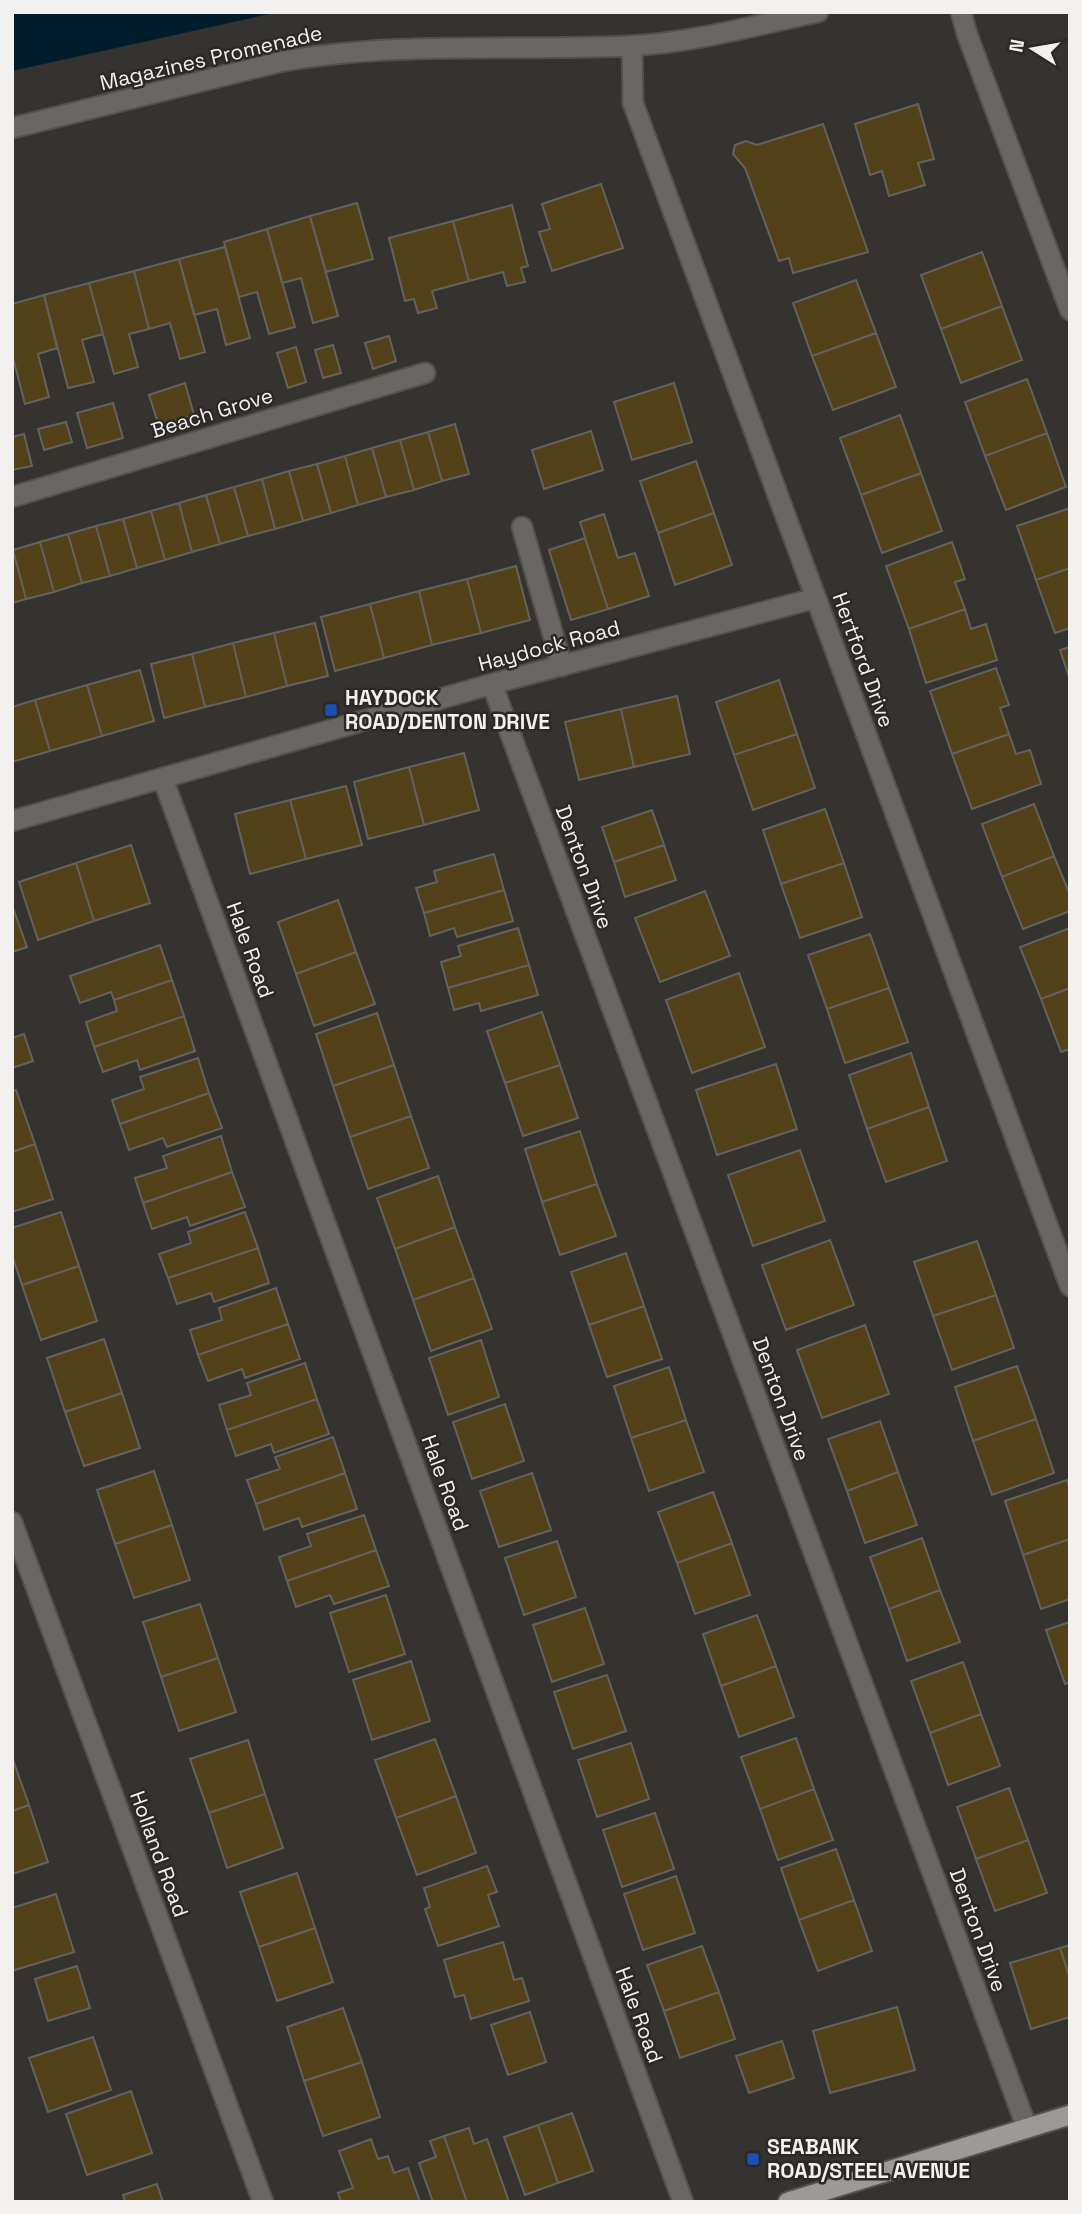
<svg xmlns="http://www.w3.org/2000/svg" width="1082" height="2214" font-family="'Space Grotesk',sans-serif">
<style>
.water{fill:#001c2d}
.building{fill:#53411a;stroke:#64625f;stroke-width:2}
.lines{fill:none;stroke-linecap:round;stroke-linejoin:round}
.service-casing{stroke:#53514f;stroke-width:23}
.pedestrian-casing{stroke:#53514f;stroke-width:23}
.minor-casing{stroke:#53514f;stroke-width:23}
.primary-casing{stroke:#53514f;stroke-width:23}
.service{stroke:#696766;stroke-width:19}
.pedestrian{stroke:#696766;stroke-width:19}
.minor{stroke:#696766;stroke-width:19}
.primary{stroke:#9c9997;stroke-width:19}
.transit-dot{fill:#1a4fb4;stroke:#2b2926;stroke-width:2.5}
.labels{text-anchor:middle;stroke-width:5;stroke-linejoin:round;paint-order:stroke}
.street-label{font-size:21px;fill:#f2f1ef;stroke:#2b2926}
.poi-label{font-size:21px;font-weight:bold;fill:#f2f1ef;stroke:#2b2926;text-anchor:start}
</style>
<rect width="100%" height="100%" fill="#353330"/>
<path class="water" d="M12,12H278L12,71Z"/>
<path class="building" d="M918,104L934,159L918,163L925,185L889,196L882,171L870,175L855,124Z
M823,124L868,252L793,273L789,258L779,261L745,168L733,154L735,145L746,141L757,145Z
M601,184L623,248L552,271L539,232L550,229L542,204Z
M357,203L373,259L326,272L310,216Z
M512,205L528,266L521,268L525,282L507,286L503,272L469,281L453,221Z
M310,216L338,316L313,323L301,278L282,283L267,229Z
M453,221L469,281L432,291L437,308L418,313L414,299L405,301L389,238Z
M267,229L295,327L269,334L257,292L239,297L224,242Z
M225,247L250,338L226,345L217,309L194,315L179,259Z
M982,252L1002,306L941,329L921,275Z
M179,259L205,352L180,359L170,323L149,329L134,271Z
M134,271L149,329L129,334L138,367L114,374L89,283Z
M856,280L876,333L812,356L793,303Z
M89,283L103,334L82,340L94,382L68,388L44,295Z
M44,295L57,348L38,354L49,397L25,404L12,354V304Z
M1002,306L1022,360L961,383L941,329Z
M876,333L896,387L833,410L812,356Z
M389,336L396,361L373,369L365,343Z
M333,345L341,373L323,378L315,350Z
M296,347L306,382L288,388L277,353Z
M1027,379L1047,433L985,456L965,402Z
M185,383L194,415L159,426L149,395Z
M674,383L692,442L632,460L614,402Z
M113,403L123,438L87,448L77,413Z
M900,415L921,473L861,495L840,438Z
M66,422L72,442L44,450L38,429Z
M455,424L469,474L442,481L428,432Z
M591,431L603,470L544,489L532,450Z
M428,432L442,481L414,490L400,440Z
M1047,433L1066,487L1006,510L985,456Z
M24,434L32,466L12,470V437Z
M400,440L414,490L386,497L372,448Z
M372,448L386,497L358,505L345,456Z
M345,456L358,505L331,513L317,464Z
M696,461L714,513L658,533L640,481Z
M317,464L331,513L303,521L289,471Z
M289,471L303,521L275,529L262,479Z
M921,473L942,531L882,553L861,495Z
M262,479L275,529L248,536L234,487Z
M234,487L248,536L220,544L206,495Z
M206,495L220,544L192,552L179,503Z
M179,503L192,552L165,560L151,511Z
M1070,508V568L1036,580L1017,526Z
M151,511L165,560L137,568L123,519Z
M714,513L732,565L675,585L658,533Z
M604,514L618,558L635,553L649,596L608,609L580,522Z
M123,519L137,568L110,576L96,526Z
M96,526L110,576L82,583L68,534Z
M68,534L82,583L54,592L40,542Z
M585,538L608,609L571,620L549,550Z
M40,542L54,592L26,599L13,550Z
M952,542L965,579L955,582L965,609L909,629L886,566Z
M13,550L26,599L12,603V550Z
M516,566L530,620L481,633L467,579Z
M1070,568V628L1055,633L1036,580Z
M467,579L481,633L432,645L419,591Z
M419,591L432,645L384,658L370,604Z
M370,604L384,658L335,671L321,617Z
M965,609L971,629L986,624L997,660L926,683L909,629Z
M315,623L328,676L287,686L274,633Z
M274,633L287,686L246,697L233,643Z
M233,643L246,697L205,707L192,654Z
M1070,647V680L1060,650Z
M192,654L205,707L164,718L151,664Z
M996,668L1009,705L1000,708L1009,734L952,754L930,691Z
M140,670L154,721L102,736L87,685Z
M779,680L797,734L734,755L716,702Z
M87,685L102,736L50,751L35,700Z
M677,696L690,754L634,767L621,709Z
M35,700L50,751L12,762V707Z
M621,709L634,767L579,780L565,722Z
M797,734L815,788L753,810L734,755Z
M1009,734L1016,754L1030,750L1041,784L972,809L952,754Z
M464,753L479,810L424,825L409,767Z
M409,767L424,825L368,839L354,782Z
M346,786L362,845L306,859L290,800Z
M290,800L306,859L250,874L235,814Z
M1034,804L1054,856L1002,877L982,824Z
M825,809L844,863L781,884L763,830Z
M652,810L664,845L614,862L602,827Z
M131,845L150,903L94,921L76,863Z
M664,845L676,880L625,897L614,862Z
M494,854L504,890L424,913L416,888L437,882L434,871Z
M1054,856L1070,895V911L1023,929L1002,877Z
M76,863L94,921L38,940L19,882Z
M844,863L862,917L800,938L781,884Z
M504,890L513,921L457,937L454,928L430,936L424,913Z
M705,891L730,956L660,982L635,918Z
M338,900L356,952L296,974L278,922Z
M12,905L27,947L12,952Z
M518,928L529,965L448,988L441,962L461,956L458,946Z
M1070,928V988L1041,999L1020,947Z
M870,934L889,988L827,1009L808,955Z
M160,945L172,980L114,1000L111,992L80,1003L70,976Z
M356,952L375,1004L314,1026L296,974Z
M529,965L538,995L481,1011L479,1003L454,1010L448,988Z
M739,973L765,1047L692,1073L666,1000Z
M172,980L184,1016L94,1047L86,1022L117,1011L114,1000Z
M889,988L908,1042L845,1063L827,1009Z
M1070,988V1049L1061,1052L1041,999Z
M542,1012L560,1065L505,1083L487,1031Z
M377,1013L394,1065L333,1086L316,1034Z
M184,1016L195,1051L140,1070L137,1060L103,1072L94,1047Z
M24,1034L33,1061L12,1068V1038Z
M911,1053L929,1107L867,1129L849,1075Z
M198,1058L209,1093L120,1124L112,1100L144,1089L140,1077Z
M776,1064L797,1129L717,1155L696,1090Z
M394,1065L411,1116L350,1137L333,1086Z
M560,1065L578,1118L523,1136L505,1083Z
M16,1090L35,1144L12,1152V1091Z
M209,1093L222,1128L167,1147L163,1138L129,1150L120,1124Z
M929,1107L947,1161L886,1182L867,1129Z
M411,1116L429,1168L368,1189L350,1137Z
M580,1131L597,1184L542,1202L525,1149Z
M221,1136L232,1172L143,1203L135,1178L167,1168L163,1156Z
M35,1144L53,1199L12,1212V1152Z
M800,1150L825,1221L753,1246L728,1175Z
M232,1172L245,1207L190,1226L187,1217L152,1229L143,1203Z
M438,1176L455,1227L395,1249L377,1198Z
M597,1184L616,1236L560,1255L542,1202Z
M61,1212L79,1266L22,1285L12,1255V1228Z
M245,1212L258,1248L168,1278L159,1254L191,1243L188,1232Z
M455,1227L474,1278L413,1300L395,1249Z
M830,1240L854,1305L786,1330L762,1265Z
M977,1241L996,1295L933,1316L914,1262Z
M258,1248L269,1283L214,1302L211,1293L177,1304L168,1278Z
M626,1253L644,1306L589,1325L571,1272Z
M79,1266L97,1321L41,1340L22,1285Z
M474,1278L492,1329L431,1351L413,1300Z
M276,1288L288,1324L198,1355L190,1330L222,1320L219,1308Z
M996,1295L1014,1348L952,1370L933,1316Z
M644,1306L662,1359L607,1377L589,1325Z
M288,1324L300,1359L245,1378L242,1369L208,1381L198,1355Z
M865,1325L889,1394L822,1418L797,1350Z
M104,1339L122,1393L65,1412L47,1358Z
M481,1340L499,1397L448,1415L429,1358Z
M305,1363L317,1399L227,1430L219,1405L251,1395L247,1383Z
M1017,1366L1036,1419L973,1441L955,1387Z
M669,1367L686,1420L631,1438L614,1386Z
M122,1393L140,1448L84,1466L65,1412Z
M317,1399L329,1434L274,1453L271,1444L236,1456L227,1430Z
M505,1404L524,1461L472,1479L453,1422Z
M1036,1419L1054,1473L992,1495L973,1441Z
M686,1420L704,1472L649,1491L631,1438Z
M880,1421L898,1472L847,1491L828,1439Z
M333,1437L345,1473L256,1504L247,1480L280,1469L275,1457Z
M154,1471L172,1525L115,1544L97,1490Z
M898,1472L917,1525L865,1543L847,1491Z
M345,1473L357,1509L302,1527L299,1518L264,1530L256,1504Z
M532,1473L551,1530L499,1547L480,1491Z
M1067,1480L1070,1489V1539L1023,1555L1005,1501Z
M713,1492L732,1543L677,1563L658,1512Z
M364,1515L376,1550L287,1581L279,1557L311,1546L307,1534Z
M172,1525L190,1580L134,1598L115,1544Z
M922,1538L940,1590L889,1609L870,1557Z
M1070,1539V1599L1041,1609L1023,1555Z
M557,1541L576,1597L524,1615L505,1558Z
M732,1543L750,1595L695,1614L677,1563Z
M376,1550L389,1586L334,1604L330,1595L296,1607L287,1581Z
M940,1590L960,1642L907,1661L889,1609Z
M386,1595L405,1654L349,1672L330,1613Z
M200,1604L218,1658L161,1677L143,1622Z
M585,1608L604,1664L552,1682L533,1625Z
M757,1615L776,1666L721,1686L703,1634Z
M1070,1622V1682L1065,1684L1046,1630Z
M218,1658L236,1712L179,1731L161,1677Z
M411,1661L430,1721L372,1740L353,1680Z
M963,1662L981,1714L930,1733L911,1681Z
M776,1666L794,1717L739,1737L721,1686Z
M607,1675L626,1731L573,1749L554,1692Z
M981,1714L1000,1766L948,1785L930,1733Z
M796,1738L814,1789L760,1809L741,1757Z
M435,1739L456,1796L396,1818L375,1760Z
M248,1740L265,1794L209,1813L190,1759Z
M631,1743L649,1799L597,1817L578,1760Z
M12,1757L29,1805L12,1811Z
M1009,1788L1028,1840L976,1859L957,1807Z
M814,1789L833,1840L778,1860L760,1809Z
M265,1794L283,1848L227,1868L209,1813Z
M456,1796L476,1853L417,1875L396,1818Z
M29,1805L48,1862L12,1874V1811Z
M655,1813L674,1869L622,1887L603,1830Z
M1028,1840L1047,1893L995,1911L976,1859Z
M836,1849L854,1900L799,1920L781,1868Z
M487,1866L497,1892L488,1895L499,1926L438,1946L425,1909L430,1907L424,1888Z
M297,1873L315,1928L259,1947L240,1892Z
M676,1876L695,1933L643,1950L624,1894Z
M56,1894L74,1952L12,1971V1908Z
M854,1900L872,1951L818,1971L799,1920Z
M315,1928L333,1982L277,2001L259,1947Z
M503,1942L514,1980L522,1978L529,2001L471,2019L464,1995L455,1997L444,1960Z
M1070,1945V1979L1060,1948Z
M702,1946L719,1992L664,2011L647,1965Z
M1060,1948L1070,1979V2017L1031,2029L1010,1963Z
M77,1966L90,2008L48,2021L35,1979Z
M719,1992L735,2039L680,2058L664,2011Z
M897,2007L915,2070L830,2093L813,2031Z
M343,2008L362,2062L304,2081L287,2027Z
M530,2012L546,2062L508,2075L491,2025Z
M93,2037L111,2090L48,2112L29,2058Z
M782,2041L794,2078L749,2093L736,2056Z
M362,2062L380,2117L323,2136L304,2081Z
M131,2091L152,2153L87,2175L66,2114Z
M572,2113L593,2171L558,2183L538,2125Z
M538,2125L558,2183L525,2195L504,2137Z
M469,2128L474,2144L487,2139L509,2202H467L444,2136Z
M444,2136L467,2202H433L419,2163L436,2157L430,2141Z
M371,2139L378,2159L388,2156L394,2173L408,2168L420,2202H341L338,2193L353,2188L339,2151Z
M157,2184L163,2202H125L123,2195Z"/>
<g class="lines">
<g class="service-casing">
<path id="service" d="M522,527L562,666"/>
</g>
<g class="pedestrian-casing">
<path id="pedestrian" d="M961,12L967,34
M632,46L633,103
M12,128L279,62C395,41 512,51 629,46C693,43 756,25 818,12"/>
</g>
<g class="minor-casing">
<path id="minor" d="M967,34L1070,310
M633,103L1070,1286
M12,497L425,373
M492,684L1027,2128
M163,779L683,2202
M12,821L492,684L816,598
M12,1522L263,2202"/>
</g>
<g class="primary-casing">
<path id="primary" d="M788,2202L1070,2115"/>
</g>
<use href="#service" class="service"/>
<use href="#pedestrian" class="pedestrian"/>
<use href="#minor" class="minor"/>
<use href="#primary" class="primary"/>
</g>
<g class="transit-dot">
<rect x="324" y="703" width="14" height="14" rx="3.5"/>
<rect x="746" y="2152" width="14" height="14" rx="3.5"/>
</g>
<g class="labels">
<g class="street-label">
<text transform="translate(211 58) rotate(-13)" y="7">Magazines Promenade</text>
<text transform="translate(212 413) rotate(-17)" y="7">Beach Grove</text>
<text transform="translate(549 646) rotate(-15)" y="7">Haydock Road</text>
<text transform="translate(863 660) rotate(70)" y="7">Hertford Drive</text>
<text transform="translate(584 867) rotate(70)" y="7">Denton Drive</text>
<text transform="translate(250 950) rotate(70)" y="7">Hale Road</text>
<text transform="translate(781 1399) rotate(70)" y="7">Denton Drive</text>
<text transform="translate(445 1483) rotate(70)" y="7">Hale Road</text>
<text transform="translate(159 1854) rotate(70)" y="7">Holland Road</text>
<text transform="translate(978 1930) rotate(70)" y="7">Denton Drive</text>
<text transform="translate(639 2015) rotate(70)" y="7">Hale Road</text>
</g>
<g class="poi-label">
<text x="345" y="705">HAYDOCK<tspan x="345" dy="24">ROAD/DENTON DRIVE</tspan></text>
<text x="767" y="2154">SEABANK<tspan x="767" dy="24">ROAD/STEEL AVENUE</tspan></text>
</g>
</g>
<rect width="1082" height="2214" fill="none" stroke="#f2f1ef" stroke-width="28"/>
<g transform="translate(1033 49) rotate(281)" stroke="#2b2926" stroke-width="5" paint-order="stroke">
<path d="M0-5L12 26L0 18L-12 26Z" fill="#f2f1ef"/>
<text y="-10" font-size="19" font-weight="bold" text-anchor="middle" fill="#f2f1ef">N</text>
</g>
</svg>
